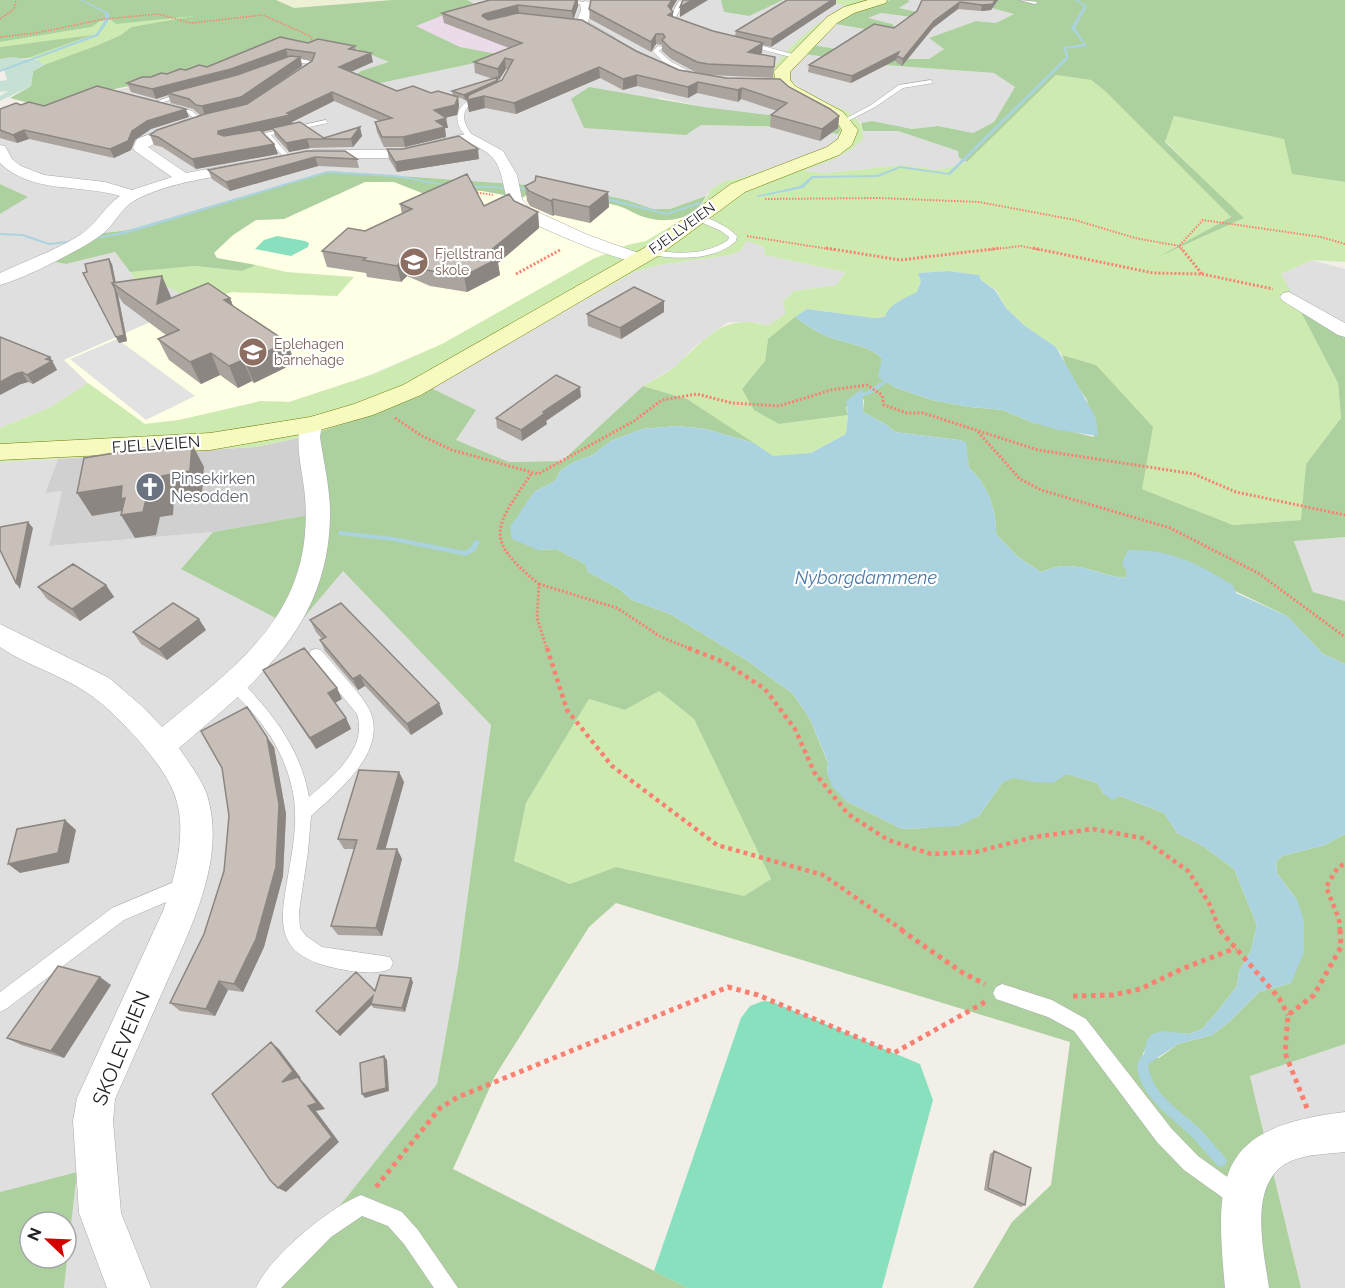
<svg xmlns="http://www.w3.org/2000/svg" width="1345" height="1288" font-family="Raleway,sans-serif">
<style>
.residential{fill:#e0dfdf}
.industrial{fill:#ebdbe8}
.education{fill:#ffffe5}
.religious{fill:#d0d0d0}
.farmland{fill:#eef0d5}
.grass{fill:#cdebb0}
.forest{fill:#add19e;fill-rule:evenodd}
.wetland{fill:#c6e0d4}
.pitch{fill:#88e0be}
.parking{fill:#e2e2e2}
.water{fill:#aad3df}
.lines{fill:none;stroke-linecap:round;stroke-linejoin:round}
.stream{fill:#aad3df;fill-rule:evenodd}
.lane-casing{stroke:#a9a9a9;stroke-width:1}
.street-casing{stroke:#a9a9a9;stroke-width:1}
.secondary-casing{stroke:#707d05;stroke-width:1}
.path-far4{stroke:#fa8072;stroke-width:1.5;stroke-dasharray:1.5 1.5;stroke-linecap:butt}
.path-far3{stroke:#fa8072;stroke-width:2;stroke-dasharray:1.5 1.5;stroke-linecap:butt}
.path-far2{stroke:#fa8072;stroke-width:3;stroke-dasharray:2 2;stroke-linecap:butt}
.path-far1{stroke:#fa8072;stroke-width:4.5;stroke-dasharray:4 4;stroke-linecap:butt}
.path{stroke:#fa8072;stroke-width:5;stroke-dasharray:4.5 4.5;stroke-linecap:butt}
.lane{fill:#fff;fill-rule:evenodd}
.street{fill:#fff;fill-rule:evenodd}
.secondary{fill:#f7fabf;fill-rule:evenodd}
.wall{fill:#aba49e;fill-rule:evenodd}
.shaded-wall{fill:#8b8681}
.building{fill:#c7bfb8;stroke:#8b8681;stroke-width:1.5}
.labels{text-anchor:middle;stroke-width:4.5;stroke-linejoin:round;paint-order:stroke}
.far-street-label{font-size:14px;fill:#222;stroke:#fff}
.far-education-label{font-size:14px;fill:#785e54;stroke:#fff;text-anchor:start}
.street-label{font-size:16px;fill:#222;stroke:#fff}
.worship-label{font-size:16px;fill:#5b616d;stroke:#fff;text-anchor:start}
.water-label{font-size:18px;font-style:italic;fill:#4a7aab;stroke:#fff}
.near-street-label{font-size:20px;fill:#222;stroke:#fff}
</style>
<rect width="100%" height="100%" fill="#f2efe9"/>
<path class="residential" d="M467,0H721L724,12L748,16L783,0H819L849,6L829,16L781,58L778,118L704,107L657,97L686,135L701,125L795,127L838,134L839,138L832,144L812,154L742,178L725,181L711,189L706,196L670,209H653L627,200L571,188L331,171L129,230L104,233L85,246L52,260L66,264L115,252L138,283L168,287L196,302L65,360L88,383L51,407L0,428V214L27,197L0,184V116L215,68L349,46L390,62L337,89L532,18Z
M907,0H973L974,3L1015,13L996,23L976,21L930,38L944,49L929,59H893L813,45L835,24L888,33L892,24L867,18L881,13L919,18L926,13L899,8Z
M804,54L884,65L994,73L1015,87L994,122L973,133L938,126L912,129L872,121L861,123L856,118L805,92L793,82L790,71Z
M863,131H898L959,151V158L967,162L940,170L902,165L826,173L801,171L834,159L852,149L862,139Z
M747,241L764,247L765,255L845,272L837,285L794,291L787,313L768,326L759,323L728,322L693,348L678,365L643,386L562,461L509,462L456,440L431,388L634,272L659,265L730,255L741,250Z
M1312,260L1345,269V335L1301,310L1281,274Z
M58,459L45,492L62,491L49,546L213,532L181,569L343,570L491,725L458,967L437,1084L274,1288H64L77,1172L0,1192V462Z
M1345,537V601L1313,592L1294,540Z
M1345,1044V1288H1301L1250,1075Z"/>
<path class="industrial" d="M474,3L532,18L507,56L460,47L415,26Z"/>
<path class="education" d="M365,182H394L432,197L454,190L482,191L522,198L537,188L619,206L643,217L661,220L685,218L646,241L593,259L442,344L354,381L289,402L261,401L179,420L145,424L88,383L64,360L196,302L232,292L337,296L353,277L286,272L217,258L214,253L233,235L256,220L284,219Z"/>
<path class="religious" d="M303,437L308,515L213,532L49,546L62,491L45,493L58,459L255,447Z"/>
<path class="farmland" d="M276,0H392L294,8Z"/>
<path class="grass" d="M819,0H891L861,8L840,19L790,71C792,109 867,97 863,139L852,149L834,159L803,171L826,173L902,165L940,170L967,162L1056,75L1091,80L1105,91L1231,217L1170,252L1243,218L1165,141L1174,116L1285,139L1293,174L1345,182V262L1312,260L1281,274L1338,383L1341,418L1306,464L1302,520L1233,525L1142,489L1096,365L1062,355L1056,347L1025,326L1006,308L996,290L981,280L979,275L948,271L918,273L921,280L917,293L899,301L885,317L874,318L807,309L768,339L765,361L742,389L779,424L848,415L846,434L811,453L773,457L687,399L643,386C654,379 669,373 679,363C707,337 726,312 768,326L786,313L783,302L794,291L837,285L845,272L765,255L764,247L747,241L741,250L730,255L659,265L634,272L498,349L371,415L303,437L255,447L0,462V428L51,407L88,383L145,424L179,420L261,401L289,402L374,374L442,344L593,259L627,245L646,241L685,218L702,205L711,189L725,181L742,178L812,154L832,144L839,138L838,134L840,131L770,79C773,55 826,15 848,6Z
M192,14L195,16L131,27L121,35L98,45L44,65L39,60L28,58L44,51L24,44L0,47V42L92,27L100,21Z
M256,265L286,272L354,277L337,296L232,292L196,302L168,287L138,283L130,272L195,266L242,271Z
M659,691L694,719L771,879L744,896L616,867L570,884L514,861L526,803L589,699L625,710Z"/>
<path class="forest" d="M0,0H276L294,8L392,0H467L474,3L416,26L460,47L507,56L343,91L337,89L361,71L389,62L349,46L215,68L110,90L101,122L10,98L31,86L33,71L44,65L98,45L121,35L131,27L194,16L116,24L111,20L100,21L92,27L0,42Z
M721,0H783L749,16L724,12Z
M891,0H907L910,1L899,8L927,14L919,18L881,13L868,18L892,24L899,30L888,33L835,24L863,8Z
M973,0H1345V182L1292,174L1284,139L1174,116L1165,142L1244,218L1158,257L1231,217L1105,91L1091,80L1056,75L967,162L959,158L958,151L898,131H863L861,123L872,121L912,129L938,126L973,133L994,122L1015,87L994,73L884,65L804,54L813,45L893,59H929L944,49L929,38L976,21L996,23L1014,14L973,3Z
M92,35L28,58L0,59V47Z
M589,87L704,107L838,124L840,131L838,134L795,127L701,125L686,135L584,128L571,99Z
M330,171L571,188L627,200L653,209H670L706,196C695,220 665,225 641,216C633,213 625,207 615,205C589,199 563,194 537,188L522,198L482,191L454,190L432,197L394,182H365L284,219L256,220L233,235L214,253L217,258L256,265L242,271L195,266L130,272L115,252L66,264L51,261L85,246L104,233L129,230Z
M0,184L28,197L0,214Z
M1281,274L1301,310L1345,335V537L1294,541L1313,592L1345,601V664L1323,654L1287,616L1233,590L1127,573L1125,578C1105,576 1085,565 1064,566C1057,566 1048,570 1041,572L1018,557L996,534C997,511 987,483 969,468L965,442L959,440L895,432L887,425L863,412L864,400L858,392L846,407L848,415L779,424L754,410L742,389L765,361L768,339L795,317C808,326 822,336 838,340C854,345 868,346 882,358L881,371L894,387L932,400L970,407L1003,410L1031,422L1094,437L1087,400L1069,374L1062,355L1096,365L1153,427L1142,489L1233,525L1301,520L1306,464L1341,418L1338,383Z
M643,386L687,399L754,443L706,429L678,426L642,429L611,441L591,456L576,461L561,470L555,481L534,492L538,550L556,549L585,564L588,572L618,588L632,600L670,614L748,661L793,694L809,717L828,763L827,773L846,801L902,829L925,828L979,816L1002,783L1013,777L1035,782L1067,774L1097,783L1104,794L1120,796L1164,813L1177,833L1203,846L1234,869L1257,925L1251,951L1239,971L1237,986L1216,1013L1202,1029L1189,1034L1168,1032L1144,1051L1142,1057L1159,1058L1178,1044L1212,1035L1230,1021L1259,992L1291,983L1297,900L1277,873L1276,862L1282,856L1325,845L1345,834V1044L1250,1076L1301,1288H973L1012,1222L1051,1185L1070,1042L616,903L589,927L495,1076L453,1169L688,1288H274L437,1084L458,967L491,725L343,571L295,628L181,569L213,532L308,515L303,437L371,415L431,388L476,410L456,440L509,462L562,461ZM659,691L694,719L771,879L744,896L616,867L570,884L514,861L526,803L589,699L625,710Z
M77,1172L64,1288H0V1192ZM30,1222H66V1258H30Z"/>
<path class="wetland" d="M11,57L39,60L44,65L33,71L31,86L0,101V96L8,91L0,92V81L7,80L4,70L0,69V59Z"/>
<path class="pitch" d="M277,236L305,241L309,243L308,247L291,256L255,249L264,240Z
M763,1001L773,1002L920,1064L933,1100L882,1288H688L654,1271L741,1018L750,1006Z"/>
<path class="parking" d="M117,339L195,396L146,420L70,359Z"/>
<path class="water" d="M948,271L979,275L981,280L995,290L1006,308L1025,326L1056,347L1096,418L1098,436L1058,430L1031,422L1003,410L970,407L932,400L894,387L878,377L882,358C868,346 854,345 838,340C822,336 808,326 795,317L807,309L874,318L885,317C888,304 906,298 917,292L921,281L918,273Z
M861,390L867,394L863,397V412L887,425L895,432L959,440L966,442L969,468C987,483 997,511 996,534L1018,557L1041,572C1048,570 1057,566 1064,566C1085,565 1104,576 1125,578L1127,573L1122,563L1128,550C1171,549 1196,563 1233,585L1236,593L1287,616L1323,654L1345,664V834L1325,845L1282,856L1276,862L1277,873L1297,900L1304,921V952L1291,983L1259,992L1230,1021L1212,1035L1178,1044L1148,1064L1142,1063L1147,1040L1152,1034L1162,1031L1189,1034L1202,1029L1216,1013L1237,986L1239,971L1251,951L1257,925L1234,869L1203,846L1177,833L1164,813L1120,796L1112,800L1104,794L1097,783L1067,774L1053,783L1035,782L1013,778L1002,783L979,816L958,826L902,829L846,801L832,786L827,773L828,762L809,717L793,694L748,661L670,614L632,600L618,588L588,572L585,564L556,549L538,550L512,539L510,527L534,492L555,481L561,470L576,461L591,456L611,441L642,429L677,426L706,429L754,443L773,456L811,453L846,434L848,415L846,401Z"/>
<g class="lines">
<path class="stream" d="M80,0H83L109,13V20L98,36L0,72V70L96,34L105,20V13Z
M1075,0H1078L1087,6L1075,28L1087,46L1066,49L1069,58L950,175L900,168L878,177L813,178L803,188L758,197L756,196L800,186L812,176L877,175L900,166L948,173L1066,57L1063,47L1084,44L1071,28L1084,6Z
M327,171L395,175L455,186L453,187L395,177L327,173L125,234L88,240L86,239L122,232Z
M463,185L534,188L536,189L534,190L465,187L463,186Z
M599,196L667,213L699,202L703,203L667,215L597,198V197Z
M0,233L23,234L49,243L77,240L79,241L77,242L49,245L22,236L0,235Z
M884,380L887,382L886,383L869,395H865V393Z
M339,531L393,537L465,551L471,547L475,540H477L480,542L475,551L466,556L393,541L341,535H339L338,533Z
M1150,1051L1154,1052L1155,1056L1154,1060L1148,1065C1152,1095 1180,1110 1200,1129C1209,1138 1216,1148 1225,1157L1227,1161L1225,1165L1221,1167L1217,1165C1208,1156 1201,1146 1192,1137C1173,1118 1149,1104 1139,1077C1135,1064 1137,1057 1150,1051Z"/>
<g class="lane-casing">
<path id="lane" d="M567,0L585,2L604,0L585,6Z
M1019,0L1038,2L1035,4Z
M679,1L684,2L676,17L690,26V28H686L670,17Z
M744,41L796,55L797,56L794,58L742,44Z
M658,46L663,47L659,51L670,61L696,75L695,80H691V77L661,60L653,51Z
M297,58L315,62L316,63L304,73L301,71L308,64L297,62L283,65L280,63Z
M931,80L933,83L903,88L875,107L846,122L841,121L871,105L899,85Z
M185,91L187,94L158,104L155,102Z
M485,93L487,96C464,103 456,117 474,137L468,138C446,117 461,100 485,93Z
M171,104L192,111L201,119L211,117L214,119L198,122L188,113L169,107Z
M326,120L328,123L271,135L291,158L287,160L264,137L247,140L243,138Z
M696,216C709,216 728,227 737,236L736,241C715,261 674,260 648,254L647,252L651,249C675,255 707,255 728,240L729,237L721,231L696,220Z
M316,649L321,650C333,665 363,695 370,711C388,752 337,792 311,816L308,852L299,911L300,928L306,936L322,947L390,957L393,963L390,969C375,976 347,971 331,967C271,953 281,918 289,870C294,842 299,812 291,784C284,756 270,733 252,712C244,703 234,694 228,684L230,680H240C273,713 301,750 309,797C333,776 368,749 357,714L311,658L309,654L311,650Z
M186,877L192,879L194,885L192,891L124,920L6,1009L0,1012V992L112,908Z
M1002,984L1052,1000L1086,1019L1171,1128L1198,1156L1247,1191L1250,1198L1247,1205L1240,1208L1233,1205L1184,1170L1157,1142L1074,1031L1048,1017L996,999L993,993L996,987Z
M361,1195L402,1212L418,1230L458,1288H434L404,1244L388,1226L362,1216L331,1237L281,1288H256C269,1257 330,1207 361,1195Z"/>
</g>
<g class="street-casing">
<path id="street" d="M585,1L589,2L591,10L588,22L614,37V41H606L578,25L576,23L581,10L580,4Z
M186,120L193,124L191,127L148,147L186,173L246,162L251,163L253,166L251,169C214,178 174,181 139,198C121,207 119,218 107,230C92,245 21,280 0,285V273C26,261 56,250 80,235C97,224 104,207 120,196C82,184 31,194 0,163V145L5,146L12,159L21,166L44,175L105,182L132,190L172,177L135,151L133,148L137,139Z
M470,133L503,151L517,175L522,199L529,208L588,235L644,255L647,259L644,263C629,266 530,225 517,214C500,198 507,172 491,156C485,150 475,146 468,142L397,158H313L306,154L313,150H397Z
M1289,292L1345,323V337L1338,335L1283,301L1280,297L1283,293Z
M311,418L319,420L322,425L320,437C324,464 331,492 330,519C327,628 255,683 179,748C188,762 201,778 207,795C227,859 190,929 165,986C148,1024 132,1061 115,1099L113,1121L121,1213L151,1288H107L79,1213L73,1121L77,1098L163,911C175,877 187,834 176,799C168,768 116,712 89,694C62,675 28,666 0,647V624L109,678L143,707L162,727C241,662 314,612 305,497C304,477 292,437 303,420Z
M1345,1112V1152C1327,1154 1307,1154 1291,1161C1246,1181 1264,1250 1269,1288H1225C1214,1173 1218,1127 1345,1112Z"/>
</g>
<g class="secondary-casing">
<path id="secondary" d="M868,0H887L886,3L854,13L837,23L790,72V80L795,86L843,112L858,130L852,145L839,155L745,192L658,256L421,395L373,415L313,432L210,450L0,460V444L210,433L310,417L354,404L403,385L644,248L731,184L827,147L838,139L842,130L838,124C819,108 774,100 774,71L827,17L844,7Z"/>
</g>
<path class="path-far4" d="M0,19L14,9L16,0
M0,37L36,33L104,19L158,14L191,23L263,15L308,35L312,38L310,44"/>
<path class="path-far3" d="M474,192L493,195
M765,199L879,198L979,202L1075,220L1135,238L1179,246
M747,236L835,250
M988,250L1021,246L1040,250
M1182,250L1179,246L1203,220L1321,237L1345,244"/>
<path class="path-far2" d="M826,248L900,260L1001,248
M1033,248L1153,273L1202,274L1181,248
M516,274L560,250
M1202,274L1273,289
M395,418L422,436L452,450L538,474L634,421L662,400L697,394L732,403L779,406L831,390L867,385L882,395L884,405L907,413H923L1038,450L1194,474L1236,492L1345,515
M978,432L1020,479L1041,490L1170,528L1258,573L1345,637
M531,474C494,529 483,538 539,584L537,618L547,649
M539,584L617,608L661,637L691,649"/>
<path class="path-far1" d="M547,648L567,710L612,766L717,845L823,875L904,931
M688,648L724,662L765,689L795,729L814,772L848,814L888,840L931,854L976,852L1034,837L1093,829L1142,838L1188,871L1209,903L1220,931
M1340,931L1339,919L1326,887L1338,867L1345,864"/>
<path class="path" d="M901,930L963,973L985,984
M1220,930L1279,998L1288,1015
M1073,996L1113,995L1140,989L1184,968L1236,948
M1307,1108L1285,1053L1288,1015L1314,995L1341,947L1340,930
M376,1187L440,1108L458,1097L728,987L758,995L894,1053L985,1002"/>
<use href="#lane" class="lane"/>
<use href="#street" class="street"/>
<use href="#secondary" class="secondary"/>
</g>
<path class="wall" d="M487,0H578V6L573,19L636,51L679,70L697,73L671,59L662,51V45L656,44L651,52L590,19L589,9L591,0H677L671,10L673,17L713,31L735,36L736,31L787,0H836V4L771,47L762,45V53L760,54L775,57L773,78L710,75L789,87L839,116L838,128L820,141L770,127L771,115L777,111L741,99L738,102L697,93L688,98L637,86L623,90L600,78L516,114L485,108L469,112L467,100L468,98L465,100L458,97L459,106L457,115L445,117L448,128H445L446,137L405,147H384L377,132L375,122L380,121L334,101L292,122L293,123L324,138L362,136L353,147L310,148L289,152L275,136L273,129L262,132L274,144L278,154L196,169L162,147L154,145L150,135L201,115H200L193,109L171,103L168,95L156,99L131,92L127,83L151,77L207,67L308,43L355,46L356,50L373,62L351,72L397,91L431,93L453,96L452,91L493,79L475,73L474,62L509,48L444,23L442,13ZM301,59L312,61L255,99L302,66ZM506,69H508L502,80L498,81V80H499Z
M922,0H998L991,10L981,11L958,9L933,28L902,66L896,62V60L851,83L808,72L809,65L894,28L917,11Z
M21,105L44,106L189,117L151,129L135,140L131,150L114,158L29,139L17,143L0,138V109Z
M387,149L479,159L397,172L389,159Z
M307,151L357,159L359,168L318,166L230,191L212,179L208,170Z
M525,186L608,192L609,207L590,223L554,215L553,216L530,206L527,201Z
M514,201L538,212L539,228L498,263L500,275L467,292L430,286L407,276L401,282L367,277L366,273L327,267L322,251L402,214L400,204L484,206Z
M112,264L116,282L162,276L171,298H230L233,306L287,342L295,363L254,383L252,381L238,388L220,375L201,384L169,360L158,339L166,335L123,303L118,295L127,341L119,343L87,272Z
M664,301V312L621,339L588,326L587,314Z
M0,337L50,357L57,370L33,384L28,382L21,384Z
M581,397L546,421L547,424L522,441L497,428L496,418Z
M106,585L114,597L80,621L47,599L38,587Z
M310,620L443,714L411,735L365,686L358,690L325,651L320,640L322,639L316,632Z
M206,630L167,660L141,644L133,632Z
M263,670L342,699L335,703L346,718L351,729L316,749L270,681Z
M274,747L286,814L283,876L264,947L243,992L228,990L215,1016L180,1011L170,1003L204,934Z
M399,772L404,782L385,849H397L402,859L382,936L338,935L331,926L354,849H344L338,839Z
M413,982L405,1012L374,1008L371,1005L340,1036L316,1011L375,991Z
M111,985L64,1058L21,1045L7,1038Z
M994,1151L1025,1205L1021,1207L984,1190L990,1154Z"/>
<path class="shaded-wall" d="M576,0H578V6L573,21L572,11Z
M672,0H677L669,14L673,12V22L668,25V6Z
M692,0H708L680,17V7Z
M832,0H836V4L771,47L772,39Z
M995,0H998L991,10L981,11L982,5Z
M960,2L958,9L933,28L902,66L903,59L934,21Z
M518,5L519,15L485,24L482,16L484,14Z
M656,34V44L651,52V42Z
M763,43L762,53L747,63L748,52Z
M286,49L288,58L234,78L168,93V95L156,99L152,89Z
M899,52L896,60L851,83L852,76Z
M371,53L373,62L341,76L339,67Z
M300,57L302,66L244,107L205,116L202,106Z
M505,58L506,69L499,80L498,69Z
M599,67L600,78L516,114L514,103Z
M637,75V86L623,90V79Z
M498,77V82L496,85L465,100L464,95Z
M698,82L697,93L688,98V87Z
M742,88L741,99L738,102V90Z
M332,92L334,101L292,122L293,125L221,141L218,131L287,113Z
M484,96L485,108L469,112L467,100Z
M458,97L459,106L457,115L436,120L434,110Z
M186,109L189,117L151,129L135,140L131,150L114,158L110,149L132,131L147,121Z
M839,116L838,128L820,141L822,129Z
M446,118L448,128H445L446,137L405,147L403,137L436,121Z
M360,127L362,136L353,147L351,139Z
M24,130L29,139L17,143L13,135Z
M307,139L310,148L289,152L286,143Z
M274,144L278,154L196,169L192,159Z
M478,149L479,159L397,172L395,162Z
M315,157L318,166L230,191L226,182Z
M608,192L609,207L590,223L589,207Z
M553,199L554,215L553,216L551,201Z
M538,212L539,228L498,263L500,275L467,292L464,276L486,254Z
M109,259L112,264L116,286L114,284Z
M403,259L407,276L401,282L397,266Z
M162,276L171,297L168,322L157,304Z
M115,289L118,295L127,341L119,343L116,337Z
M230,298L238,319L224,300Z
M664,301V312L621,339L620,328Z
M287,342L295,363L254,383L245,362Z
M211,353L220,375L201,384L190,362Z
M50,357L57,370L33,384L27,375Z
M243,360L252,381L238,388L229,366Z
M22,372L28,382L21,384L0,395V382L15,374Z
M580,387L581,397L546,421L547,424L522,441L521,430L543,412Z
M188,441L192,448V444L204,467L202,494L174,498L173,515L160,517L156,535L135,538L121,515L127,510L92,516L77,493L122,486L147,495L188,445Z
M28,522L33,528L20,589L16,583Z
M106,585L114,597L80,621L72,609Z
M199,619L206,630L167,660L159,649Z
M360,675L365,686L358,690L353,679Z
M337,688L342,699L333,704L328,693Z
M439,703L443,714L411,735L407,724Z
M346,718L351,729L316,749L310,738Z
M267,737L274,747L286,814L283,876L264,947L243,992L234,984Z
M399,772L404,782L383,858L377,849Z
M65,820L76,830L69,863L20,873L8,864Z
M397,849L402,859L382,936L376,928Z
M100,977L111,985L64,1058L51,1051Z
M411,978L413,982L405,1012L402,1008Z
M219,981L228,990L215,1016L206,1009Z
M373,996L371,1004V1005L340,1036L337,1032Z
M271,1042L279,1049L301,1078L300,1079L305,1084L325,1109L316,1111L339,1142L286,1192L278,1188L308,1106L282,1082Z
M384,1056L387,1060L389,1091L365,1098L362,1094Z"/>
<path class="building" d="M490,0H576L572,11L518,5L484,14L482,16L488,20L518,13L582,20L636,51L679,70L726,78L780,79L789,87L830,109L839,116L822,129L771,115L787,103L742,88L738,90L698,82L688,87L637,75L623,79L599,67L514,103L484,96L467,100L469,95L502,80L513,60L505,58L498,69L474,62L522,43L442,13Z
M591,0H672L668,6L673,12L668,15L713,31L763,43L748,52L775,57L774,67L708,64L697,62L671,49L662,40L665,37L663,34H656L651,42L589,9Z
M683,0H692L680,7Z
M787,0H832L772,39L736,31Z
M922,0H995L993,4L982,5L960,2L934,21L903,59L897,56L899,52L852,76L809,65L874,24L894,28L917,11Z
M280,37L308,43L318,39L355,46L349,49L371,53L339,67L397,91L413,86L431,93L438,91L458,97L455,105L434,110L446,118L436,121L445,127L403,137H382L375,122L392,118L332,92L287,113L290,115L218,131V134L224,136L260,130L274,144L192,159L158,137L150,135L157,130L205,114L247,104L312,61L315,53L286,49L231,69L152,89L127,83L142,77H151L161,73L167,74L180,69L186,70L199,65L207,67Z
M290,56L300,57L241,97L202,106L196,105L189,99L168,93L237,75Z
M498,77L496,81L464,95L452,91Z
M97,86L186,109L147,121L132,131L128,141L110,149L24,130L13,135L0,130V109L16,103L21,105L29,102L44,106Z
M300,122L324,138L360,127L351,139H307L286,143L272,128Z
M459,136L478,149L395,162L387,149H403Z
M307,151H345L357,159L315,157L226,182L208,170Z
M467,174L484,206L509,194L514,201L538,212L486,254L497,259L464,276L426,270L403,259L397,266L363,260L366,258L322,251L348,228L365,231L412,209L400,204Z
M536,176L608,192L589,207L553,199L551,201L529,191L525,186L535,181Z
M109,259L114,282L112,283L115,289L124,335L116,337L83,273L87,272L85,264Z
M162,276L157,304L208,283L230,298L224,300L287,342L245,362L243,360L229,366L211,353L190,362L158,339L179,330L112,283Z
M634,287L664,301L620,328L587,314Z
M0,337L50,357L46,359L52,361L27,375L22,372L15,374L0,382Z
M556,375L580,387L543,412L545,413L521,430L496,418Z
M188,441V445L192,444L190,471L162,476L160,492L147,495L143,512L121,515L125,498L121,499L122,486L77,493L84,458Z
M28,522L16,583L0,550V527Z
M73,564L106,585L72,609L38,587Z
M173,603L199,619L159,649L133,632Z
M341,603L439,703L407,724L360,675L353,679L320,640L326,637L310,620Z
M304,648L337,688L328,693L346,718L310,738L263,670Z
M247,707L267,737L279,804L276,867L256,939L234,984L219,981L206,1009L170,1003L204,934L224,871L229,816L222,768L201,731Z
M359,770L399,772L377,849H397L376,928L331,926L357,840L338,839Z
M65,820L58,853L8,864L17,829Z
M58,966L100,977L51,1051L7,1038Z
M356,972L375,991L380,975L411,978L402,1008L371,1004L373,996L337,1032L316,1011Z
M271,1042L293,1071L282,1082L298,1077L317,1103L308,1106L332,1137L278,1188L270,1180L212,1094Z
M384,1056L386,1088L362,1094L360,1063Z
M994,1151L1031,1168L1025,1205L988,1188Z"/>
<defs>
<g id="school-disc" transform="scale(1.5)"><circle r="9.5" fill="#8d6e63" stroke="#fff"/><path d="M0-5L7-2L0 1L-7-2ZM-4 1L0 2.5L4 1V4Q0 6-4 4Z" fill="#fff"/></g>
<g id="church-disc" transform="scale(1.5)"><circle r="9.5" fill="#6b7280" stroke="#fff"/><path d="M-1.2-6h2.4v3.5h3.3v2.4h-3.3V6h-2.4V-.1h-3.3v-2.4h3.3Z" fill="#fff"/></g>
</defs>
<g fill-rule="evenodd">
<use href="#school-disc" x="414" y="262"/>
<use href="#school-disc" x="253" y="352"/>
<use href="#church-disc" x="150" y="487"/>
</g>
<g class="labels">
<g class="far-street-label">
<text transform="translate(682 228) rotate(-36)" y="5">FJELLVEIEN</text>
</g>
<g class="far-education-label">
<text x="435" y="259">Fjellstrand<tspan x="435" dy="16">skole</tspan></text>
<text x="274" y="349">Eplehagen<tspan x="274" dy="16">barnehage</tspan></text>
</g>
<g class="street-label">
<text transform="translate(156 444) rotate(-4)" y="6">FJELLVEIEN</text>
</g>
<g class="worship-label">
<text x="171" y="484">Pinsekirken<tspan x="171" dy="18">Nesodden</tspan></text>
</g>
<g class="water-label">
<text x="866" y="584">Nyborgdammene</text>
</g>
<g class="near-street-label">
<text transform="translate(121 1048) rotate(-68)" y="7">SKOLEVEIEN</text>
</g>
</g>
<g transform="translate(48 1240) rotate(293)"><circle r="28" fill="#ffffff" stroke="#a7a7a7" stroke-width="1.5"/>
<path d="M0-4.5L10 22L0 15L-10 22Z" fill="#d40000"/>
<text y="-9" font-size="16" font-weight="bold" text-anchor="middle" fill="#222222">N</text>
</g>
</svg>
